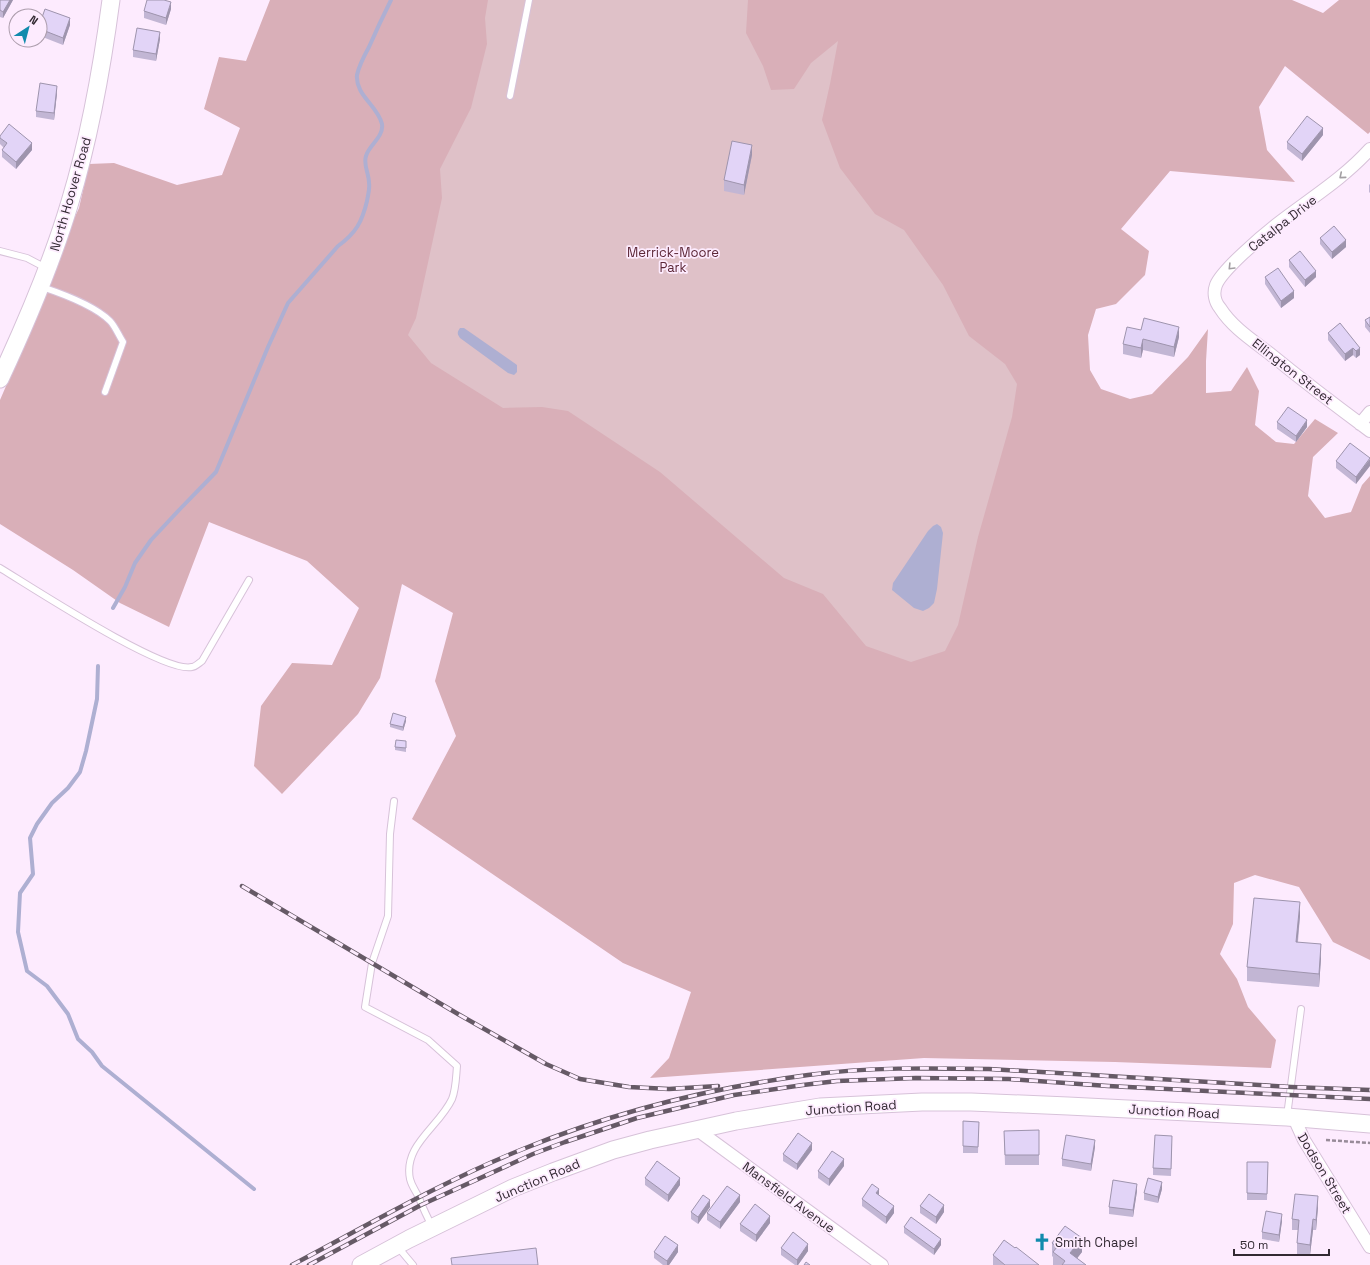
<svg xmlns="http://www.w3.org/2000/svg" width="1370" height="1265" font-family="'Space Grotesk',sans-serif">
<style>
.green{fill:#dfc1c8}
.forest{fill:#d9afb8}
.water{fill:#aeafd2}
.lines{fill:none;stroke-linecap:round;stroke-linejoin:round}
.stream{stroke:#aeafd2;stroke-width:4}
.lane-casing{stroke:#d7c2d9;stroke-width:8}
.street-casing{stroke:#d7c2d9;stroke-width:14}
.secondary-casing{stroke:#d7c2d9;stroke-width:19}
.path{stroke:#988b99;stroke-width:2.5;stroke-dasharray:4 2;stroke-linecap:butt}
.lane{stroke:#fff;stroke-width:6}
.street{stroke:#fff;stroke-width:12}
.secondary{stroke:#fff;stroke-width:17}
.rail-casing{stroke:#665a66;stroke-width:4.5}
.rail{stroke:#fdebfe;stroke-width:3;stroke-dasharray:9;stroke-linecap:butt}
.wall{fill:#c2b6d4}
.shaded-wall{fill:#9e94ad}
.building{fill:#e2d4f7;stroke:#9e94ad}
.oneway{stroke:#a39fa3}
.labels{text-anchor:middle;stroke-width:3.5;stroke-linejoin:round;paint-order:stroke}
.street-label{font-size:13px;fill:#322932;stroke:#fdebfe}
.park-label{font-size:13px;fill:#5c2737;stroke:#fdebfe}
.poi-label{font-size:13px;fill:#322932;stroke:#fdebfe;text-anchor:start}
</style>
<rect width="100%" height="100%" fill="#fdebfe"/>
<path class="green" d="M383,0H813L1046,356L927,787L366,348Z"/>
<path class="forest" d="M270,0H488L485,18L487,44L471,108L440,169L442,198L416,318L408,335L431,363L503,408L542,407L568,411L660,472L784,578L823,594L866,646L911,662L945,651L958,625L978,537L1012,417L1017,384L1005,364L969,336L943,285L904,230L875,214L840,168L822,120L830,84L838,41L811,63L794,89L771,90L763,66L746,33L748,0H1292L1323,13L1339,0H1370V132L1368,134L1285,66L1259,107L1267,150L1295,182L1170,171L1121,229L1149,251L1145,275L1116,304L1096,309L1088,335L1090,370L1101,389L1130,399L1152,394L1188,357L1208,329L1206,361V393L1231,391L1247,367L1259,391L1255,425L1276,442L1294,444L1315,419L1338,433L1313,457L1308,496L1325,518L1351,512L1362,485L1370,476V960L1333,942L1299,887L1255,875L1234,883L1233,924L1220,954L1237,979L1248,1007L1276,1040L1271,1068L1115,1062L924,1058L650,1078L669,1058L691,992L623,963L412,819L456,736L435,681L453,613L402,584L380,678L358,714L282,794L254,766L261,706L292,663L332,665L359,608L307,561L209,522L169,627L120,603L73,570L0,524V400L32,326L65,238L79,208L89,164L114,163L177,185L222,175L240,128L204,109L219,57L246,61Z"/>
<path class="water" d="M460,328H464L510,360L517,365V372L514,375L508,373L460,338C457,334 457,332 460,328Z
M937,524L941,527L943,533L937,589L934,603L929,608L923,611L914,608L892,590L893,583L928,531L933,526Z"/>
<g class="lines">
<path class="stream" d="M113,608L125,587L135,563L151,540L181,508L216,472L268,347L288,303L338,246C356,233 362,222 367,201C368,195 370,189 369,183C369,173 363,165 366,156C369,145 384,137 382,124C378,106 355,95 357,75C359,66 364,56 369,47C376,31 383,16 391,0
M98,666L97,699L86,751L80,772L68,788L52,803L37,824L30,838L33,874L20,893L18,932L27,971L47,986L68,1014L78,1039L92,1052L102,1066L254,1189"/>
<g class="lane-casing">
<path id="lane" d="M510,96L529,0
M0,251L27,258L46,268
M42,287C63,294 94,305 110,321C115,326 119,336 123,342L105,392
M0,568C30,586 164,674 192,667C195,667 199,663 202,661L249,580
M394,801L390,834L388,916L372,963L365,1007L428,1040L457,1066C456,1077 456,1089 452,1099C439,1127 403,1145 410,1179C412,1187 416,1191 419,1198C423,1208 427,1217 432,1226
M1287,1116L1301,1009
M397,1246L413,1265"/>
</g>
<g class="street-casing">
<path id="street" d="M1370,149C1343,179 1308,200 1276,225C1262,236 1222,270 1216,285C1213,293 1215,302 1220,308C1232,327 1252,340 1269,353C1302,380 1336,406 1370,431
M1360,424L1370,412
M1294,1118L1304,1140L1370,1247
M696,1129L882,1265"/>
</g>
<g class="secondary-casing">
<path id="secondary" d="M0,379C27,321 52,263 70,202C90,136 102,68 111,0
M361,1265L409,1239L513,1188L553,1172L613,1150L650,1140L736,1121L820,1107L922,1102H971L1068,1106L1287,1117L1370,1124"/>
</g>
<path class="path" d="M1326,1140L1370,1143"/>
<use href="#lane" class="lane"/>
<use href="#street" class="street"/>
<use href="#secondary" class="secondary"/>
<g class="rail-casing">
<path id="rail" d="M242,886L458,1014L546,1064L580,1079L629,1087L669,1089L718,1086
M292,1265C368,1225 443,1181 523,1149C614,1112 711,1088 808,1075C868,1067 929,1068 989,1069L1291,1087L1370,1090
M309,1265L421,1205L533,1154L565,1142L637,1118L734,1095L803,1085L837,1081L916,1078L1009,1079L1108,1086L1370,1099"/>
</g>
<use href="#rail" class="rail"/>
</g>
<path class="wall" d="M0,0H13L3,18L0,17Z
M171,9L166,25L144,18V11Z
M40,23L70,25L63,45L40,36Z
M160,39L156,61L133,57V50Z
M57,93L54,120L36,117V111Z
M1323,135L1302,161L1287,149V142Z
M0,136L32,150L16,169L2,157V150L4,148L0,144Z
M752,155L744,195L724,191V180Z
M1370,184V193L1369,192V185Z
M1320,238L1346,247L1332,259L1320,244Z
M1289,260L1316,277L1305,287L1289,267Z
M1265,277L1294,298L1281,308L1265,284Z
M1370,317V333L1365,327V320Z
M1340,323L1360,355L1356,358L1353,355L1345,361L1328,340V333Z
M1141,330L1179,337L1174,357L1143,350L1141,358L1123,354V344Z
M1277,422L1307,427L1296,442L1277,429Z
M1370,458L1356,484L1336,468V461Z
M406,721L403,731L390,727V724Z
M406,745V752L395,750V747Z
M1300,916L1298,942L1321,958L1319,987L1247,981V967Z
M963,1121L979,1122L978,1153H963Z
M1039,1130V1165H1005L1004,1131Z
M1172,1143L1171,1176L1153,1175V1168Z
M1095,1147L1091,1171L1062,1166V1159Z
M812,1150L797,1170L783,1161V1154Z
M1247,1162H1268L1267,1200H1247Z
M844,1166L829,1186L818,1178V1171Z
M645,1178L680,1185L668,1202L645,1185Z
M1162,1189L1158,1203L1144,1200V1193Z
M1137,1191L1133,1217L1109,1214V1207Z
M879,1195L894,1213L886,1224L862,1206V1199Z
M740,1202L720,1229L707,1220V1213Z
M920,1206L944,1212L936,1224L920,1213Z
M710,1207L698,1224L691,1219V1212Z
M1318,1207L1316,1230H1313L1310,1255L1297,1254V1243L1298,1230H1292V1219Z
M1282,1221L1279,1242L1262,1239V1232Z
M770,1223L756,1242L740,1231V1224Z
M904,1227L941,1245L934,1255L904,1233Z
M1052,1243L1082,1252L1077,1258L1086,1265H1053V1257L1052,1256Z
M781,1248L808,1251L798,1265H795L781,1255Z
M1015,1248L1039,1265H993V1255Z
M654,1252H678L669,1265H663L654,1258Z"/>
<path class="shaded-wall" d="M10,0H13L3,18V12Z
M171,2V9L166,25V18Z
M70,18V25L63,45V38Z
M160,32V39L156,61V54Z
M57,86V93L54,120V113Z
M1323,128V135L1302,161V154Z
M32,143V150L16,169V162Z
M752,145V155L744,195V185Z
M1346,240V247L1332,259V252Z
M1316,271V277L1305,287V280Z
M1294,291V298L1281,308V301Z
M1179,327V337L1174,357V347Z
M1143,339V350L1141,358V348Z
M1353,348V355L1345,361V354Z
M1360,348V355L1356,358V351Z
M1307,420V427L1296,442V436Z
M1370,459V466L1356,484V477Z
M406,717V721L403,731V727Z
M1300,902V916L1296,955V942Z
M1321,944V958L1319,987V974Z
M1095,1140V1147L1091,1171V1164Z
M812,1143V1150L797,1170V1164Z
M844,1159V1166L829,1186V1179Z
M680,1178V1185L668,1202V1195Z
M1162,1182V1189L1158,1203V1197Z
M1137,1184V1191L1133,1217V1210Z
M879,1189V1196L876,1193Z
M740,1195V1202L720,1229V1222Z
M1318,1196V1207L1316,1230V1220Z
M710,1200V1207L698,1224V1217Z
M944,1205V1212L936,1224V1217Z
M894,1206V1213L886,1224V1217Z
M1282,1214V1221L1279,1242V1235Z
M770,1216V1223L756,1242V1235Z
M1313,1219V1230L1310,1255V1245Z
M1082,1238V1252L1072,1265L1070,1253Z
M941,1239V1245L934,1255V1249Z
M808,1244V1251L798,1265H797V1260Z
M678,1245V1252L669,1265H667V1261Z"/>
<path class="building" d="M0,0H10L3,12L0,10Z
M147,0H164L171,2L166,18L144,11Z
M45,9L70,18L63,38L40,29V23Z
M137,28L160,32L156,54L133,50Z
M40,83L57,86L54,113L36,111Z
M1307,116L1323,128L1302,154L1287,142Z
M9,124L32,143L16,162L2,150L7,143L0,138V136Z
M732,141L752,145L744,185L724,180Z
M1334,226L1346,240L1332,252L1320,238Z
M1300,251L1316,271L1305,280L1289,260Z
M1278,268L1294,291L1281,301L1265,277Z
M1370,317V327L1365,320Z
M1144,318L1179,327L1174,347L1143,339L1141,348L1123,344L1127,327L1141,330Z
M1340,323L1360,348L1356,351L1353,348L1345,354L1328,333Z
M1288,407L1307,420L1296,436L1277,422Z
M1350,443L1370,458L1356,477L1336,461Z
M393,713L406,717L403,727L390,724Z
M396,740L406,741V748L395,747Z
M1254,898L1300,902L1296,942L1321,944L1319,974L1247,967Z
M963,1121L979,1122L978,1147L963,1146Z
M1039,1130V1155H1005L1004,1131Z
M798,1133L812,1143L797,1164L783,1154Z
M1066,1135L1095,1140L1091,1164L1062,1159Z
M1155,1135L1172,1136L1171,1169L1153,1168Z
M832,1151L844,1159L829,1179L818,1171Z
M657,1161L680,1178L668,1195L645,1178Z
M1247,1162H1268L1267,1194L1247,1193Z
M1148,1178L1162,1182L1158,1197L1144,1193Z
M1113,1180L1137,1184L1133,1210L1109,1207Z
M872,1184L879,1189L876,1193L894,1206L886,1217L862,1199Z
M727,1186L740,1195L720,1222L707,1213Z
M929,1194L944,1205L936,1217L920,1206Z
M1295,1194L1318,1196L1316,1220L1313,1219L1310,1245L1297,1243L1299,1220L1292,1219Z
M703,1195L710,1200L698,1217L691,1212Z
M755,1204L770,1216L756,1235L740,1224Z
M1266,1211L1282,1214L1279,1235L1262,1232Z
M911,1217L941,1239L934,1249L904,1227Z
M1065,1226L1082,1238L1070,1253L1086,1265H1062L1065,1261L1053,1252L1057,1247L1052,1243Z
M793,1232L808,1244L797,1260L781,1248Z
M665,1236L678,1245L667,1261L654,1252Z
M1004,1240L1015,1248L1016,1247L1039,1265H1005L993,1255Z
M536,1248L538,1265H452L451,1258Z
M806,1262L810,1265H804Z"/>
<defs><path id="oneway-chevron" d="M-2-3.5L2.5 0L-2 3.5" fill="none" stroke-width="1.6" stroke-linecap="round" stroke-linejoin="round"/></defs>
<g class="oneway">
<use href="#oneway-chevron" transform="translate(1342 176) rotate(140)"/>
<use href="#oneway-chevron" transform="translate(1231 267) rotate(134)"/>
</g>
<defs>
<g id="church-bare" transform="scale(1.38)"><path d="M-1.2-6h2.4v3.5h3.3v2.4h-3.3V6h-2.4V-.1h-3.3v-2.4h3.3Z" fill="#118bad" stroke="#fdebfe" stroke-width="2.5" paint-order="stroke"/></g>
</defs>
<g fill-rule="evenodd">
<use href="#church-bare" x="1042" y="1242"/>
</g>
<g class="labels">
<g class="street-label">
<text transform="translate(70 194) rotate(-74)" y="5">North Hoover Road</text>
<text transform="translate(1282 223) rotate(-38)" y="5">Catalpa Drive</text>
<text transform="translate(1293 371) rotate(38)" y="5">Ellington Street</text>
<text transform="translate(851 1107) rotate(-4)" y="5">Junction Road</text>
<text transform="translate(1174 1111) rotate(3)" y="5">Junction Road</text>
<text transform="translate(1325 1173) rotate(59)" y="5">Dodson Street</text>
<text transform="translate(537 1180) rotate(-23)" y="5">Junction Road</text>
<text transform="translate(789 1197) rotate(36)" y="5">Mansfield Avenue</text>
</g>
<g class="park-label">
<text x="673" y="257">Merrick-Moore<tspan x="673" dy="15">Park</tspan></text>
</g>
<g class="poi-label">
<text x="1055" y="1247">Smith Chapel</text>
</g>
</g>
<g transform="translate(28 28) rotate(36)"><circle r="19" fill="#fdebfe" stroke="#ac9dac"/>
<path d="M0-3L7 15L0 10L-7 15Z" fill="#118bad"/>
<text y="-6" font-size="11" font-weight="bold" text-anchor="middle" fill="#322932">N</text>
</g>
<path d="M1234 1249v6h95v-6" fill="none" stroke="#322932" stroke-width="2"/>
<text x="1240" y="1249" font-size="12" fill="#322932" stroke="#fdebfe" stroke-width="3" paint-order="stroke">50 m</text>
</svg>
